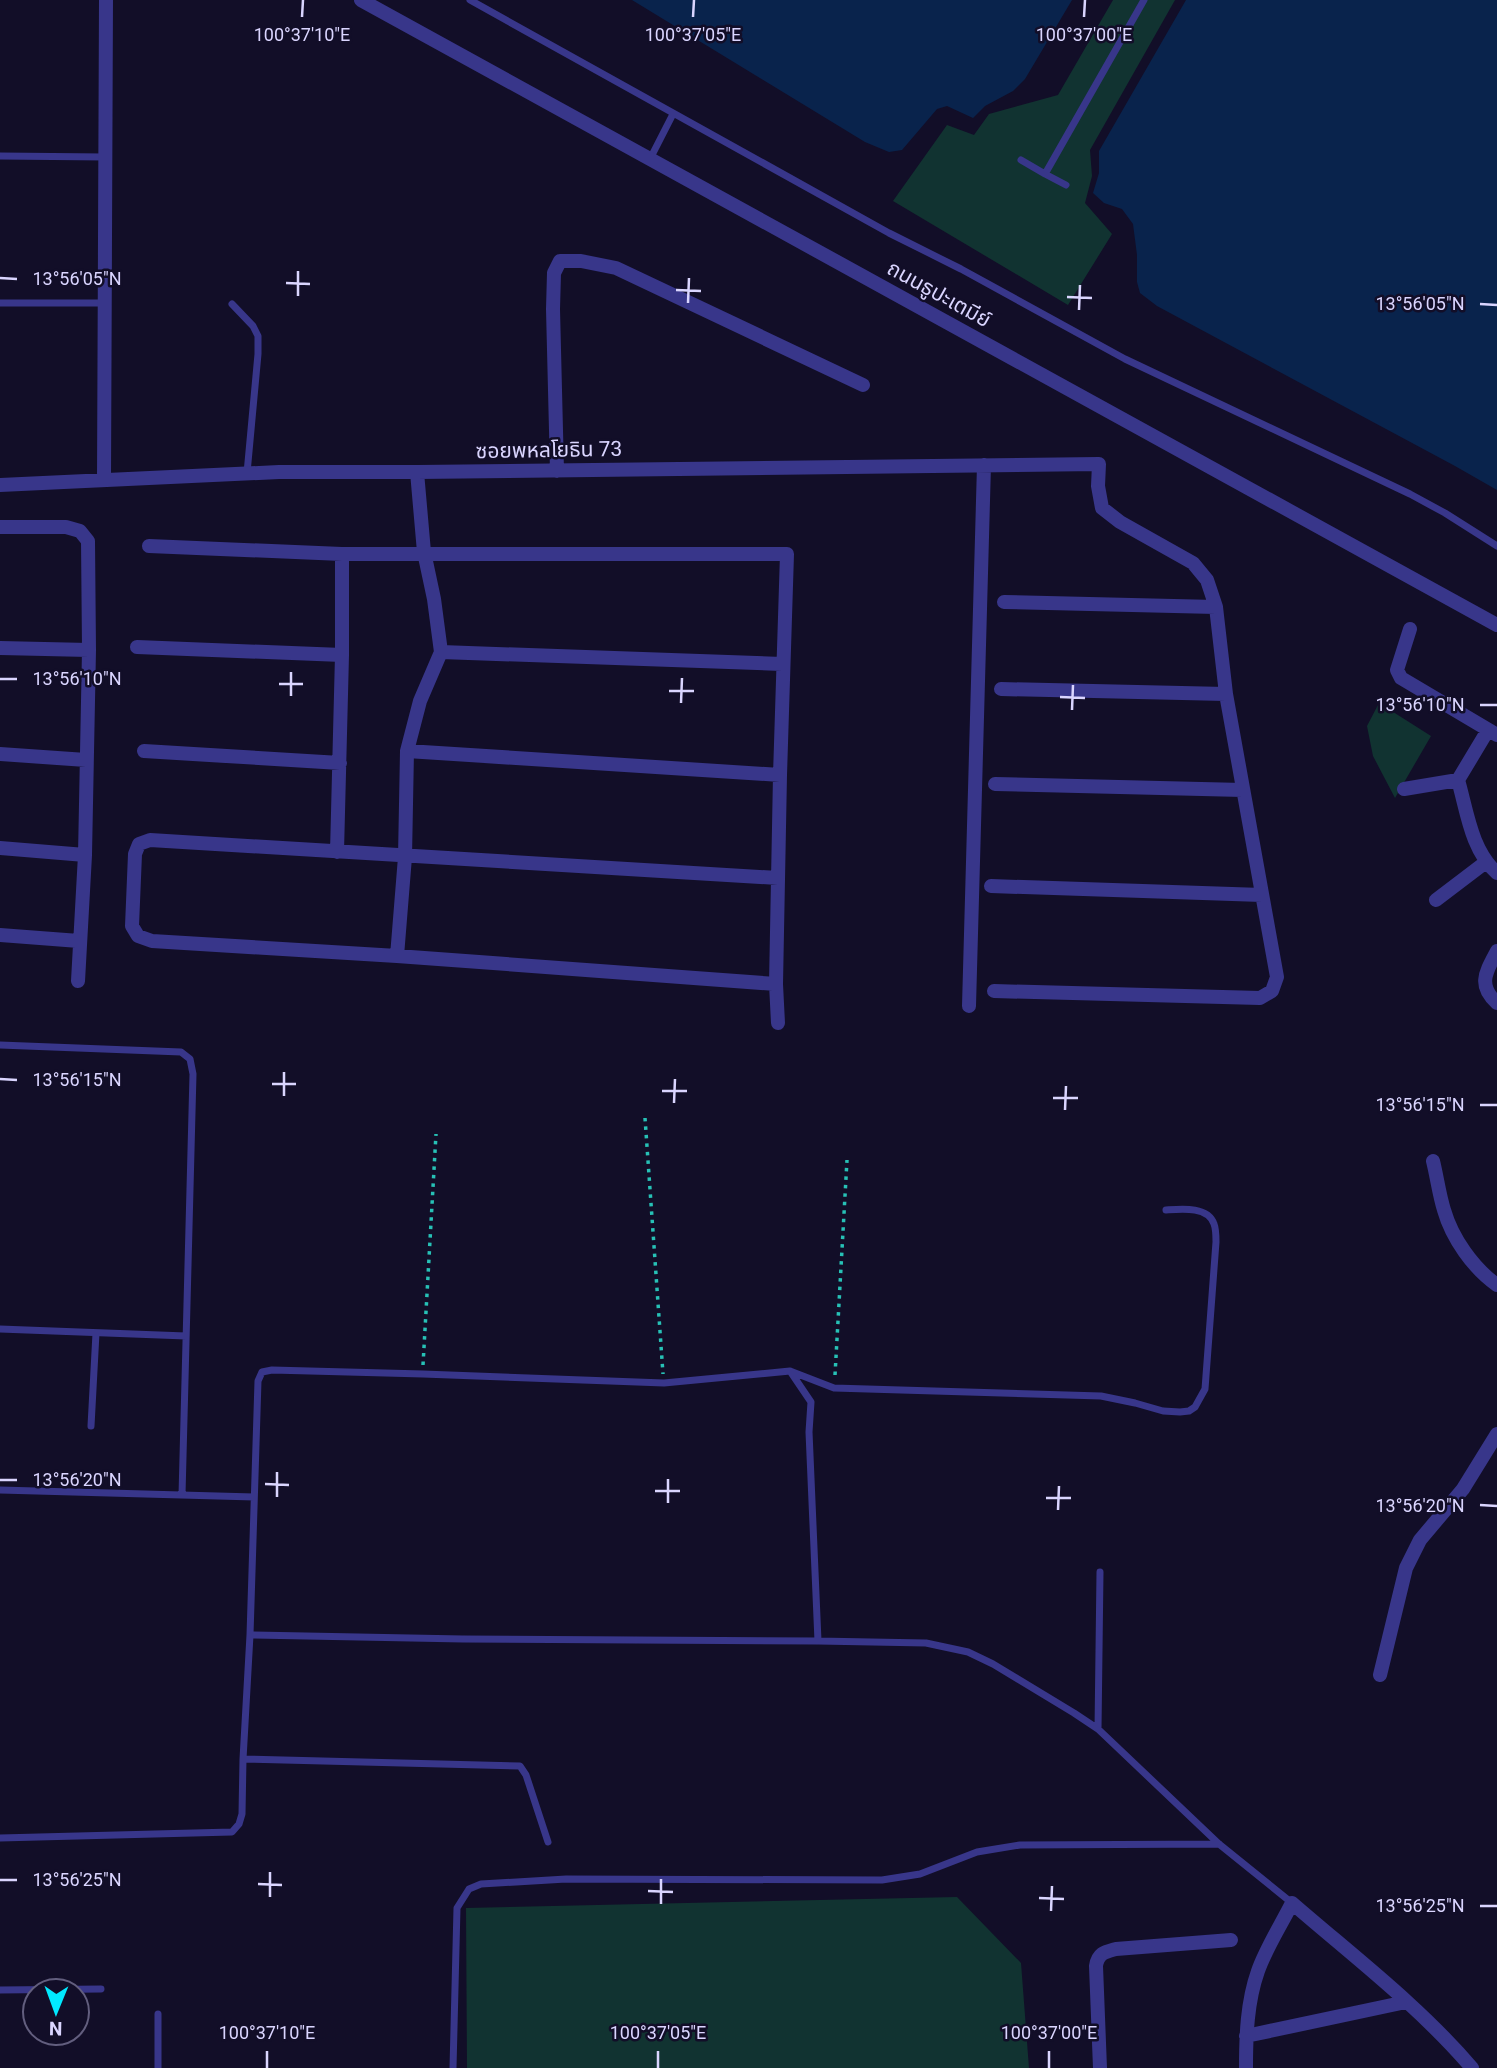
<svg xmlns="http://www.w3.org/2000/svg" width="1497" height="2068" font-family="Roboto,'Noto Sans Thai',sans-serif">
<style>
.green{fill:#113331}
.water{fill:#09234c}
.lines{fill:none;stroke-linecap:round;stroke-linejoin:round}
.path{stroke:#27c1b6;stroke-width:3.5;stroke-dasharray:3.5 5;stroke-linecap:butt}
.lane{stroke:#38368a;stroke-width:7}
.street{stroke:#38368a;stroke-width:14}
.ticks{fill:none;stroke:#dad5ff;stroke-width:2.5}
.labels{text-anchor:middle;stroke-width:5;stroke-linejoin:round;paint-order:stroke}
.street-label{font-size:21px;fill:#dad5ff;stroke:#120e28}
.ticks-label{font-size:18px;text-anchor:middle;fill:#dad5ff;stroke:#120e28;stroke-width:5;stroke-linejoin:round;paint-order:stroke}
</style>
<rect width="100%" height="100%" fill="#120e28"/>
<path class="green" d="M1113,0H1175L1090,150L1092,176L1085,203L1112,234L1068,305L893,201L947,125L974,135L989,114L1058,95Z
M1379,703L1431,736L1395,798L1373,756L1367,726Z
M957,1897L1021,1963L1029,2068H467L466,1908Z"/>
<path class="water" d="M632,0H1072L1025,79L1013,91L985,106L973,118L947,106L937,109L902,150L889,152L865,142Z
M1186,0H1497V490L1455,466L1157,306L1140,293L1137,282V255L1133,224L1122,209L1104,203L1093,193L1099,173V151Z"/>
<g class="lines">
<path class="path" d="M645,1118L663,1374
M423,1365L436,1134
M835,1375L847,1160"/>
<path class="lane" d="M470,0L889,233L961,269L1125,359L1410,494L1445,513L1497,546
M0,156L105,157
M650,159L673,114
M1021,160L1045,174L1144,0
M1045,174L1066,185
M0,303H104
M232,304L253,326L258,336V354L247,473
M0,1045L181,1052L190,1059L193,1074L182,1495
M0,1329L186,1336
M91,1426L96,1333
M0,1490L254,1497
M250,1635L463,1639L818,1641L926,1643L968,1652L993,1664L1074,1713L1098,1729L1219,1844L1292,1903
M818,1641L809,1432L811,1402L790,1371L834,1388L1101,1396L1135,1403L1163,1411L1180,1412L1189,1411L1195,1407L1205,1389L1216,1242C1216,1236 1216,1229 1214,1224C1208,1206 1181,1209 1166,1210
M1098,1729L1100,1572
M243,1759L520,1766L526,1775L548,1842
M0,1838L232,1832L239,1824L242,1814L243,1759L250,1635L258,1381L262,1372L272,1370L423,1374L664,1383L790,1371
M0,1990L101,1989
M158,2014V2068
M453,2068L457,1908L469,1889L481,1884L566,1879L882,1880L920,1874L977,1852L1020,1845L1219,1844"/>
<path class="street" d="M361,0L1497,625
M557,471L553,309L554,273L560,261H581L616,268L863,385
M104,480L106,0
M0,485L279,472H417L1099,464L1098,486L1102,508L1120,522L1193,563L1207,580L1216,607L1226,694L1277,977L1272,991L1260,998L994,991
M0,527H66L80,531L88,541L89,650L85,855L78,981
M149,546L342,554H787L780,775L776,984L778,1023
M1004,602L1216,607
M1410,629L1397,670L1401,678L1497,735
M137,647L342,655
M0,648L89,650
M441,652L782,664
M1001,689L1226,694
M1488,730L1458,780C1467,811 1471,850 1497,873
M144,751L340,763
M407,751L780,775
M0,754L86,760
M995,784L1243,790
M1404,789L1458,780
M0,848L85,855
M337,852L342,655V554
M991,886L1262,895
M1436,900L1486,862
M0,935L79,941
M1497,951C1486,972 1477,985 1497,1003
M397,956L405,857L407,751L420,701L441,652L434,599L424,552L417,472
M776,984L397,956L152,941L138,936L132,926L135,854L139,844L150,840L778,878
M969,1006L984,465
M1433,1161C1437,1177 1439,1194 1444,1210C1452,1238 1473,1268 1497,1285
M1380,1675L1406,1568L1420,1540L1463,1489L1497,1434
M1246,2036L1406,2002
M1100,2068L1096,1966C1098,1953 1105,1952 1116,1949L1231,1940
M1246,2068C1246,2036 1247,2002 1258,1971C1266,1948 1281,1925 1292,1903C1353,1956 1419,2006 1472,2068"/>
</g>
<path class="ticks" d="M302,17L303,0M693,17L694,0M1084,17L1085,0M0,278L17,279M286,283L310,284M676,290L701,291M298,296V271M1067,297L1092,298M688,303L689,278M1480,304L1497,305M1079,310L1080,285M0,679H17M279,684H303M669,691H694M291,696V672M1060,697L1085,698M681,703L682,678M1480,705H1497M1072,710L1073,685M0,1079L17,1080M272,1084H296M662,1091H687M284,1096V1072M1053,1098H1078M674,1103L675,1079M1480,1105H1497M1065,1110L1066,1086M0,1480H17M265,1484L289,1485M655,1491H680M277,1497V1472M1046,1498H1071M668,1503V1479M1480,1505L1497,1506M1058,1510L1059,1486M0,1880H17M258,1884L282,1885M648,1891L673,1892M270,1897V1872M1039,1898L1064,1899M661,1904V1879M1480,1906H1497M1051,1911L1052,1886M267,2068V2051M658,2068V2051M1049,2068V2051"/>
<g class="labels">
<g class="street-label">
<text transform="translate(939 294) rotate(29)" y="7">ถนนธูปะเตมีย์</text>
<text transform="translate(549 450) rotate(-1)" y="7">ซอยพหลโยธิน 73</text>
</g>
</g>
<g class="ticks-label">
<text x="302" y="41">100°37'10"E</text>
<text x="693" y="41">100°37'05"E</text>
<text x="1084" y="41">100°37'00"E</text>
<text x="77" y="285">13°56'05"N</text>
<text x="1420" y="310">13°56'05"N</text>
<text x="77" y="685">13°56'10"N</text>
<text x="1420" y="711">13°56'10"N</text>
<text x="77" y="1086">13°56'15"N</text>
<text x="1420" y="1111">13°56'15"N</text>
<text x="77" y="1486">13°56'20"N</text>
<text x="1420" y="1512">13°56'20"N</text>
<text x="77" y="1886">13°56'25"N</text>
<text x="1420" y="1912">13°56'25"N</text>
<text x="267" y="2039">100°37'10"E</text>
<text x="658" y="2039">100°37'05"E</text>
<text x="1049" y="2039">100°37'00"E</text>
</g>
<g transform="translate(56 2012) rotate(181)"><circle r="33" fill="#120e28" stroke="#625e7e" stroke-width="2"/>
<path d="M0-5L12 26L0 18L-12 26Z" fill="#01e9ff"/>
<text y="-10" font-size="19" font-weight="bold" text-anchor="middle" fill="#dad5ff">N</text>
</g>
</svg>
